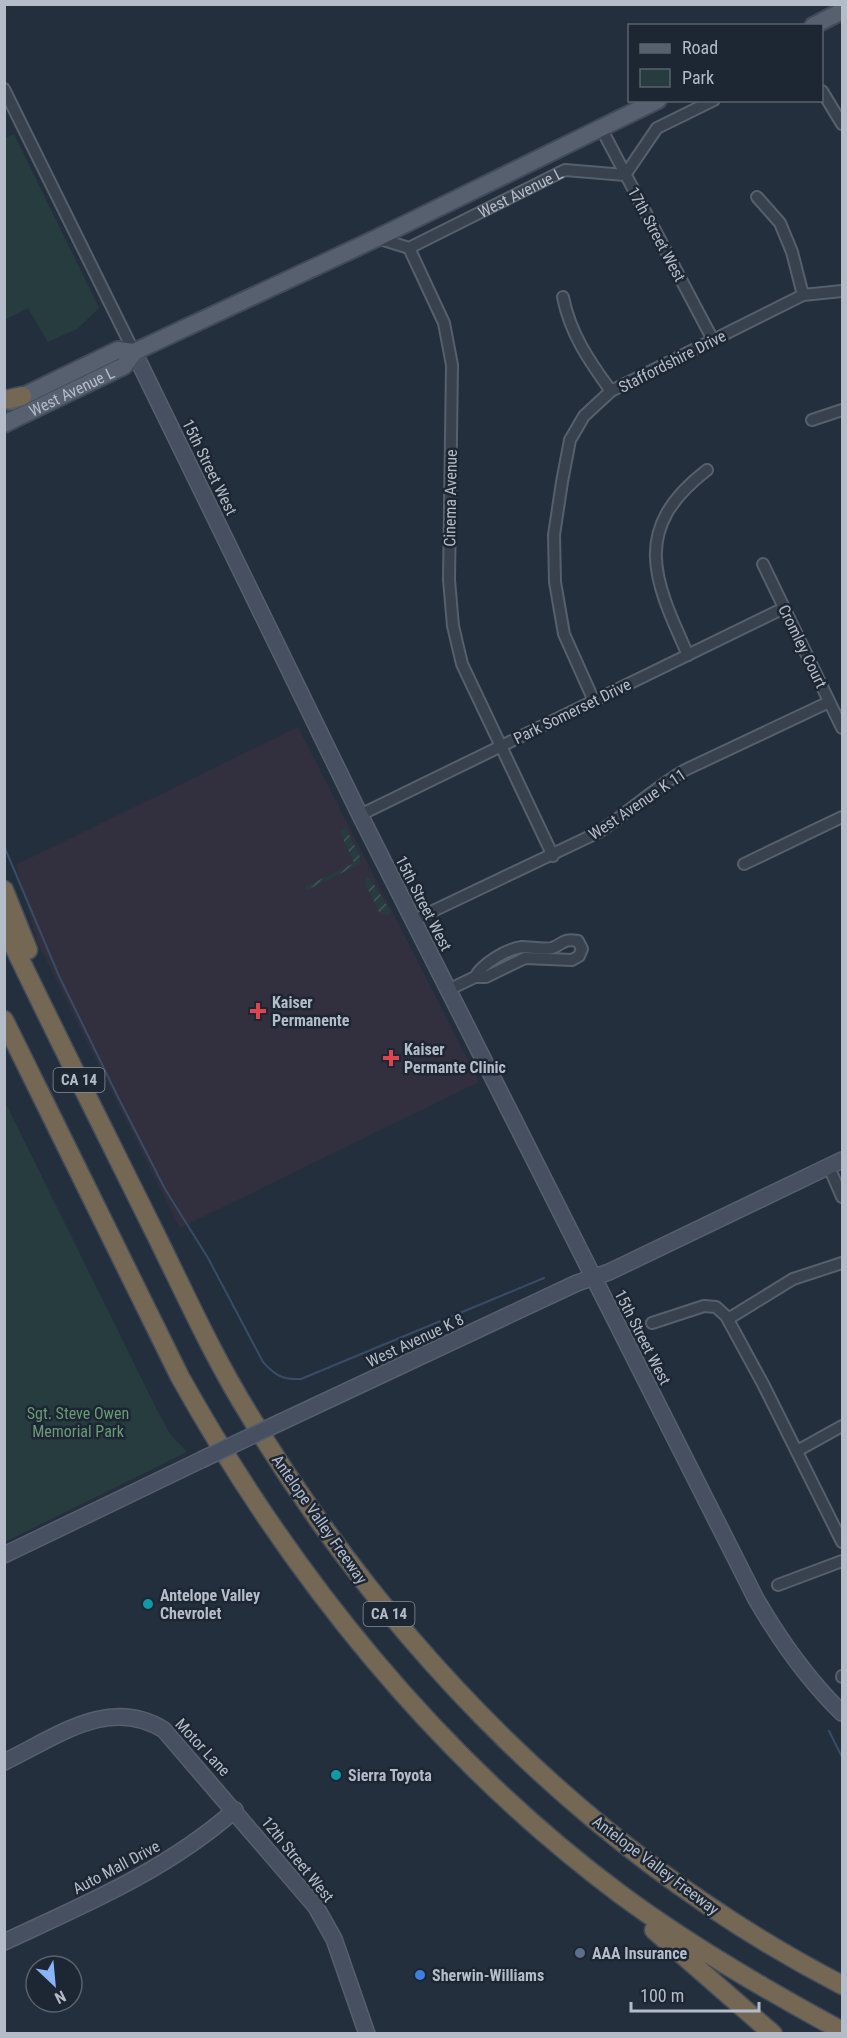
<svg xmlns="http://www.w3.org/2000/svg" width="847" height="2038" font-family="'Roboto Condensed',sans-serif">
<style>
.medical{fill:#32303f}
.green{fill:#263c3f}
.garden{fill:url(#garden-furrows)}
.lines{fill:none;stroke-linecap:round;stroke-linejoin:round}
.stream{stroke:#394c67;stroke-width:2}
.street-casing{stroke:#565f6c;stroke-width:14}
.secondary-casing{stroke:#565f6c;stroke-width:18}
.primary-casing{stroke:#414a57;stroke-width:20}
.highway-casing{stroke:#434c59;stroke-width:21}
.street{stroke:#38414e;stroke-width:10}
.secondary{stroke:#465061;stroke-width:15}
.primary{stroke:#56606e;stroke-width:16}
.highway{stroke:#746855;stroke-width:18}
.secondary-bridge-casing{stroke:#565f6c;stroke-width:18;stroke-linecap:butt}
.secondary-bridge{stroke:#465061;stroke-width:15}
.health-dot{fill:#e0444e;stroke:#1d2633;stroke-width:2}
.culture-dot{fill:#0f9aa8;stroke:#1d2633;stroke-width:2}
.service-dot{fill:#5c6f8a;stroke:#1d2633;stroke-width:2}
.shop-dot{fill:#3f7fe0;stroke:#1d2633;stroke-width:2}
.labels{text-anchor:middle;stroke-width:5;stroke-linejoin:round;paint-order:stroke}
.shield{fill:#1d2633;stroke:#878f9c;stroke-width:1.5}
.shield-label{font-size:15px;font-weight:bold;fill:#b4bcc9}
.street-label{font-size:16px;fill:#b4bcc9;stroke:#1d2633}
.poi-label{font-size:16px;font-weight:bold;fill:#b4bcc9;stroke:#1d2633;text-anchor:start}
.park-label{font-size:16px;fill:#6b9a76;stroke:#1d2633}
</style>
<defs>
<pattern id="garden-furrows" width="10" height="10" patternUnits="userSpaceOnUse" patternTransform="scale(1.5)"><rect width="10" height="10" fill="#263c3f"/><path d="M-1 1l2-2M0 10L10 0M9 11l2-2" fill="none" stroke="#435659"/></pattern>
</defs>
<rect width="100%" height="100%" fill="#242f3e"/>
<path class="medical" d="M298,727L479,1082L180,1228L37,941L16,865Z"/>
<path class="green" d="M14,134L99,308L77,329L48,342L28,308L5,320V138Z
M5,1102L155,1406L170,1434L187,1452L5,1542Z"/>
<path class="garden" d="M346,828L360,857V864L307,890L305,887L354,863L340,832Z
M370,878L391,912L387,915L379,912L365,883L367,879Z"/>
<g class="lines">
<path class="stream" d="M4,846L59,976L118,1097L165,1189L208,1258L263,1362C275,1375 282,1380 301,1379L544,1278
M829,1731L842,1757"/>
<g class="street-casing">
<g id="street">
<path d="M4,89L134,352"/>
<path d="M822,91L842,124"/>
<path d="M601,128L713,340"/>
<path d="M757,197L780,223L792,252L803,295"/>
<path id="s1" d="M377,238L409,248L565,170L625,175L657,128L714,100"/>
<path d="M409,248L444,323L452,365L449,580L453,626L462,664L553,856"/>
<path d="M563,297C570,333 589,361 611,391"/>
<path d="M812,420L842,410"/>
<path d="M763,564L842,728"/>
<path d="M688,655C654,580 630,529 707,470"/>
<path d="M594,701L564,634L555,582L554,535L562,482L570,440L584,416L611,391L803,295L842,291"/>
<path d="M360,815L784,608"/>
<path d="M744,864L842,817"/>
<path d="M412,921L599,832C629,812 654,788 685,770L829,702"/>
<path d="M448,990L475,977H486L525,958L572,960L579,956L582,949L578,941C562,938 564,944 552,948C543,950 531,947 522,947C506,949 482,964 475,977"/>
<path d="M829,1167L842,1197"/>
<path d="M728,1319L793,1279L842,1263"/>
<path d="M652,1323L704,1306L716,1307L726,1316L763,1384L842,1542"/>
<path d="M797,1451L842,1426"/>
<path d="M778,1585L842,1561"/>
<path d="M842,1677V1676"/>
</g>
</g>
<g class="secondary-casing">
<path id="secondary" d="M134,352L360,815L756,1599C781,1642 807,1679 842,1713
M281,1422L577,1283L609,1272L842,1160
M4,1555L201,1460
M4,1762C55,1738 109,1695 164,1730L316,1907L334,1939L367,2034
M4,1942C86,1904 167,1870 235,1810"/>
</g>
<g class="primary-casing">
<g id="primary">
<path d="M813,26L842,11"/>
<path d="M11,402L118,350L134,352"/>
<path id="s2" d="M4,424L124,366L134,352L377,238L658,100"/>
</g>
</g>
<g class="highway-casing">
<path id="highway" d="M4,400L22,396
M4,890L28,950
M4,926C52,1027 102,1126 151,1225C183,1289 212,1355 250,1416C394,1653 595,1857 842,1985
M4,1020L180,1377C291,1576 437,1757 620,1894C690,1946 766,1990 842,2031
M654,1930L773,2034"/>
</g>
<use href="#street" class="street"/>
<use href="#secondary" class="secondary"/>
<use href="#primary" class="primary"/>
<use href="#highway" class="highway"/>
<g class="secondary-bridge-casing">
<path id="secondary-bridge" d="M201,1460L281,1422"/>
</g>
<use href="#secondary-bridge" class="secondary-bridge"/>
</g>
<g class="health-dot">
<path d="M255 1002h6v6h6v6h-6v6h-6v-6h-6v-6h6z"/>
<path d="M388 1049h6v6h6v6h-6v6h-6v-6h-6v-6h6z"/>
</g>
<g class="culture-dot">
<circle cx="148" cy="1604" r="6"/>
<circle cx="336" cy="1775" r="6"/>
</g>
<circle class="service-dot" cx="580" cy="1953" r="6"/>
<circle class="shop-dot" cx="420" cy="1975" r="6"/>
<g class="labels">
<g class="shield">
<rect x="53.5" y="1068" width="51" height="24" rx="4.5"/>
<rect x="363.5" y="1602" width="51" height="24" rx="4.5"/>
</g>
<g class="shield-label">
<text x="79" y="1085">CA 14</text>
<text x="389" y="1619">CA 14</text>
</g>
<g class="street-label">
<text dy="6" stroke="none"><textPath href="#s1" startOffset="158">West Avenue L</textPath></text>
<text transform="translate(657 234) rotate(62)" y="6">17th Street West</text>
<text transform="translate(672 361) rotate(-27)" y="6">Staffordshire Drive</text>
<text dy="6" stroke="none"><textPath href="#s2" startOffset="75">West Avenue L</textPath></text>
<text transform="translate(210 467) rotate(64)" y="6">15th Street West</text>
<text transform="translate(450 498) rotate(-89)" y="6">Cinema Avenue</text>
<text transform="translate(803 646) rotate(64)" y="6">Cromley Court</text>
<text transform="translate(572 711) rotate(-26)" y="6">Park Somerset Drive</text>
<text transform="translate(637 804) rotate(-34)" y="6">West Avenue K 11</text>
<text transform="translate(424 903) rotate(63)" y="6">15th Street West</text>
<text transform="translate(643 1337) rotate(63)" y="6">15th Street West</text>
<text transform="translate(415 1340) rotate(-25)" y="6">West Avenue K 8</text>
<text transform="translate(320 1519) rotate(55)" y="6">Antelope Valley Freeway</text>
<text transform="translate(203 1747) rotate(47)" y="6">Motor Lane</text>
<text transform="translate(298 1859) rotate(51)" y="6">12th Street West</text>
<text transform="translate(656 1865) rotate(37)" y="6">Antelope Valley Freeway</text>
<text transform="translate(116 1867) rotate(-28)" y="6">Auto Mall Drive</text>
</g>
<g class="poi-label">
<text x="272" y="1008">Kaiser<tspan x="272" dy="18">Permanente</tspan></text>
<text x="404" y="1055">Kaiser<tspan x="404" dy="18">Permante Clinic</tspan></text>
<text x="160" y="1601">Antelope Valley<tspan x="160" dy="18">Chevrolet</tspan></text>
<text x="348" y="1781">Sierra Toyota</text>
<text x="592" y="1959">AAA Insurance</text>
<text x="432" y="1981">Sherwin-Williams</text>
</g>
<g class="park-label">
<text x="78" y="1419">Sgt. Steve Owen<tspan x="78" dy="18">Memorial Park</tspan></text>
</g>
</g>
<rect width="847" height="2038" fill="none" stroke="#b4bcc9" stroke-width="12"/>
<rect x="628" y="24" width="195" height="78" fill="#1d2633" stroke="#59626f" stroke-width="1.5"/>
<rect x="640" y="44" width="30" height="9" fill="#56606e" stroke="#59626f" stroke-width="1.5"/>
<text x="682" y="54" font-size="18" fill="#b4bcc9">Road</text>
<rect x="640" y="69" width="30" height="18" fill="#263c3f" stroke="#59626f" stroke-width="1.5"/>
<text x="682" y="84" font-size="18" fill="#b4bcc9">Park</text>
<g transform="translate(54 1984) rotate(154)"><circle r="28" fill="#1d2633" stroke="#59626f" stroke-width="1.5"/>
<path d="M0-4.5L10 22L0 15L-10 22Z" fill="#8ab4f8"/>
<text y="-9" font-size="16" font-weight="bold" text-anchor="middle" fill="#b4bcc9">N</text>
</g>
<path d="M631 2002v9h128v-9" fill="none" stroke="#b4bcc9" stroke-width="3"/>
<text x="640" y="2002" font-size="18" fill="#b4bcc9" stroke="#1d2633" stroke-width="4.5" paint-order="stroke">100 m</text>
</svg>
